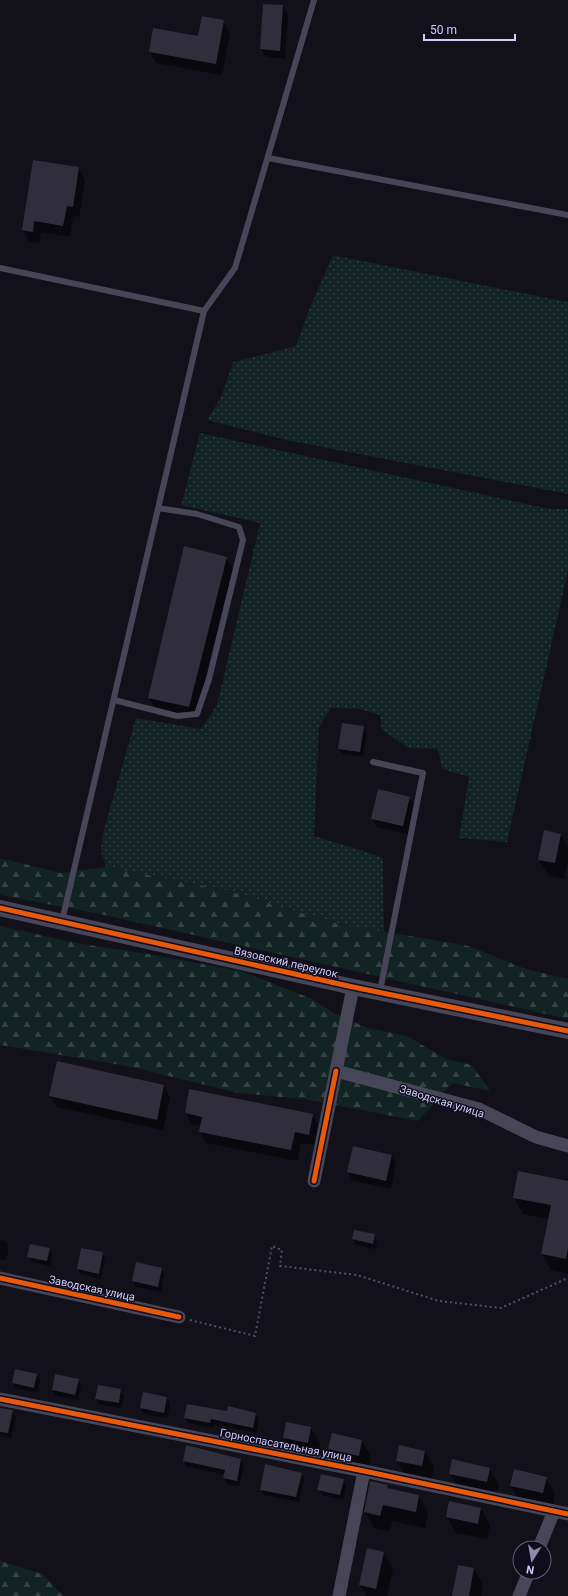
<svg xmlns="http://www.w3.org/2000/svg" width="568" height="1596" font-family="Roboto,sans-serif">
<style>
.grass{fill:url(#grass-dots)}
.forest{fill:url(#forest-firs)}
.shadow{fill:#0007}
.building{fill:#302e3b}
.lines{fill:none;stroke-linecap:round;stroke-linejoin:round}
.path{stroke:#49565f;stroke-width:2;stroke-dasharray:2 3;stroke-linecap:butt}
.service{stroke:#474659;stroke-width:6}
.minor{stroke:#474659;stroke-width:13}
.tertiary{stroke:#474659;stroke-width:16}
.cycleway-casing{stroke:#0f0d1c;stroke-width:8}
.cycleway{stroke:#e8590c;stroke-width:5}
.labels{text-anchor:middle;stroke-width:3;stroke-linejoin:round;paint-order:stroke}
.street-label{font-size:11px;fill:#d0cdfa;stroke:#0f0d1c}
</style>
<defs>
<pattern id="grass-dots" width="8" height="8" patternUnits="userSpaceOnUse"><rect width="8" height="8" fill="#112322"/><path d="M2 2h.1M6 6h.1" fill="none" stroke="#334243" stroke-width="1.8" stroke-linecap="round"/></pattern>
<pattern id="forest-firs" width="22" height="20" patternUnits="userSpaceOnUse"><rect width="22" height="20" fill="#112322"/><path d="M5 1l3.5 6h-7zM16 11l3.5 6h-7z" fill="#334243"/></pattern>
</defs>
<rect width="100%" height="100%" fill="#121018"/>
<path class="grass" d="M333,255L568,302V494L291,441L207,420L221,397L233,362L296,346L308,312Z
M200,433L550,509H568V571L507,842L459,838L469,777L442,769L438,749L409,748L382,730L380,715L359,709L331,708L319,727L314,836L364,851L383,858L384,932L339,924L225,890L106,867L101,851L103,832L136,718L201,729L217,705L260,523L181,505Z"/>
<path class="forest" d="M0,858L61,873L106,867L225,890L339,924L469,946L526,969L568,979V1019L104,915L0,895Z
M0,926L76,943L149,954L241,971L310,998L334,1013L368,1028L407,1036L446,1059L472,1065L490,1091L452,1083L418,1121L304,1099L238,1093L127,1066L0,1045Z
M0,1561L43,1574L63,1596H0Z"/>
<path class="shadow" d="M283,6L288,15L285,59L266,57L261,49Z
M223,21L230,33L222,75L156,63L150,52L199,37Z
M78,168L85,180L79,217L73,216L70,237L41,232L39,243L29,241L23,230Z
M226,558L233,569L195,718L156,709L149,698Z
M363,727L367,733L363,757L343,754L339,749Z
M409,797L414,806L408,834L377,827L372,819Z
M561,835L568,847V861L564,879L549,876L539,860Z
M164,1086L170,1097L163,1130L57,1107L50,1096Z
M190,1090L312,1115L319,1126L315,1145L301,1143L298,1161L206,1143L200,1132L201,1126L192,1125L186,1113Z
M391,1155L396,1164L391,1189L353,1181L348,1172Z
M568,1182V1274L551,1270L542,1254L549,1219L523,1214L514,1198Z
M355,1231L374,1235L377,1241L375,1249L356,1245L353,1239Z
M0,1240L6,1241L9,1247L6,1260L0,1259Z
M49,1249L52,1254L50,1266L32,1262L29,1256Z
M102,1253L105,1258L101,1279L81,1274L78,1269Z
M161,1269L164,1274L161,1292L136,1287L133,1281Z
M36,1375L40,1380L37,1393L16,1388L13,1383Z
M56,1376L78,1380L81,1385L78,1400L56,1396L53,1390Z
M120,1390L124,1396L121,1408L99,1404L96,1399Z
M166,1398L170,1404L167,1418L144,1414L141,1408Z
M0,1409L12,1411L16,1417L11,1438L0,1436Z
M228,1413H255L259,1419L256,1433L214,1424L213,1428L188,1423L185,1417Z
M311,1428L320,1444L317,1459L293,1454L284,1437Z
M362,1440L371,1457L368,1471L338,1465L329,1448Z
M425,1451L434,1468L431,1482L406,1477L397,1461Z
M241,1460L244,1465L239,1486L227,1484L224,1478L225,1474L187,1467L184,1461Z
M489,1468L499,1485L496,1498L459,1490L450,1474Z
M301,1474L304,1479L299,1502L264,1495L261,1489Z
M546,1478L555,1494L552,1509L520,1502L511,1486Z
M343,1480L346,1485L343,1500L322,1495L318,1489Z
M387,1486L389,1489L419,1496L428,1512L425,1528L392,1521L390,1531L374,1528L365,1512Z
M481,1509L490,1525L487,1539L456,1533L447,1517Z
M384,1553L393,1569L387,1596H366L360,1585Z
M474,1569L483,1585L481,1596H453Z"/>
<path class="building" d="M263,4L283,5L280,51L260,49Z
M202,16L224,20L216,64L149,52L153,28L198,36Z
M33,160L79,167L73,207L67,206L63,226L34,221L33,232L22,230Z
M184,546L227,557L189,707L148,698Z
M342,723L364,726L360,752L338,749Z
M378,789L410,797L403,826L371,819Z
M544,830L561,834L555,863L538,860Z
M57,1061L164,1085L157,1120L49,1096Z
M189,1089L313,1114L309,1135L295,1132L291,1150L199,1132L202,1117L185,1113Z
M353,1146L392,1155L386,1181L347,1172Z
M518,1171L568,1181V1248L566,1259L541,1254L551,1205L513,1198Z
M354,1230L375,1234L373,1244L352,1239Z
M30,1244L50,1248L47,1261L27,1257Z
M81,1248L103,1252L99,1274L77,1269Z
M136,1262L162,1268L158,1287L132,1281Z
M15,1369L37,1374L34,1388L12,1383Z
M55,1374L79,1379L75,1395L52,1390Z
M98,1385L121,1389L119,1403L95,1399Z
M143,1392L167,1397L164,1413L140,1408Z
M187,1404L227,1411L228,1406L256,1413L253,1428L211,1419L210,1423L184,1418Z
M0,1408L13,1410L8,1433L0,1432Z
M286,1422L311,1427L308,1443L283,1438Z
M332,1433L362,1440L359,1456L328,1449Z
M186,1445L241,1459L237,1481L223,1478L225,1470L183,1461Z
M399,1445L425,1451L422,1466L396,1461Z
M452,1459L490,1468L487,1482L449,1474Z
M265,1464L302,1473L296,1497L260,1490Z
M514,1469L547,1477L543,1493L510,1486Z
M321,1474L344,1479L340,1495L317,1490Z
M370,1481L388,1485L387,1488L419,1495L416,1512L383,1505L380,1516L364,1512Z
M449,1501L481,1508L478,1524L446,1517Z
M367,1548L384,1552L376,1589L359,1585Z
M458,1565L474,1568L469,1596H452Z"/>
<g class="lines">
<path class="path" d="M190,1320L255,1336L272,1246L282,1250L280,1266L357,1275L439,1301L501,1308L568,1278"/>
<path class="service" d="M268,158L568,215
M0,268L204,311
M114,700L177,716L197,714L209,679L243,540L239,527L197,514L158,508
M373,762L423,773L380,991
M62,921L204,311L235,268L314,0"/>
<path class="minor" d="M353,987L336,1071L479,1109L536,1137L568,1146
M314,1181L336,1071
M0,1278L179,1317
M0,1399L364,1471L568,1514
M539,1548L554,1511
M339,1596L364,1471
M519,1596L529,1572"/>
<path class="tertiary" d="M0,908L353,987L568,1031"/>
<g class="cycleway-casing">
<path id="cycleway" d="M0,908L353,987L568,1031
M314,1181L336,1071
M0,1278L179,1317
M0,1399L364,1471L568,1514"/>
</g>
<use href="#cycleway" class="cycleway"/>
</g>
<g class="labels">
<g class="street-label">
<text transform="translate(286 962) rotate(13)" y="4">Вязовский переулок</text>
<text transform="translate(442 1101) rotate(17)" y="4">Заводская улица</text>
<text transform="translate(92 1288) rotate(12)" y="4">Заводская улица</text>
<text transform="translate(286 1445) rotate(11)" y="4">Горноспасательная улица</text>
</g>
</g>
<g transform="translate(532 1560) rotate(191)"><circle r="19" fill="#0f0d1c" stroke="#5c5a75"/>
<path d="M0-3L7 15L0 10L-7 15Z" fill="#8e8bab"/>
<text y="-6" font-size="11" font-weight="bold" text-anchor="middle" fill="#d0cdfa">N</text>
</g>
<path d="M424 34v6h91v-6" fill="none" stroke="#d0cdfa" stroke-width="2"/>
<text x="430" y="34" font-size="12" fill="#d0cdfa" stroke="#0f0d1c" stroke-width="3" paint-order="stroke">50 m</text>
</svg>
